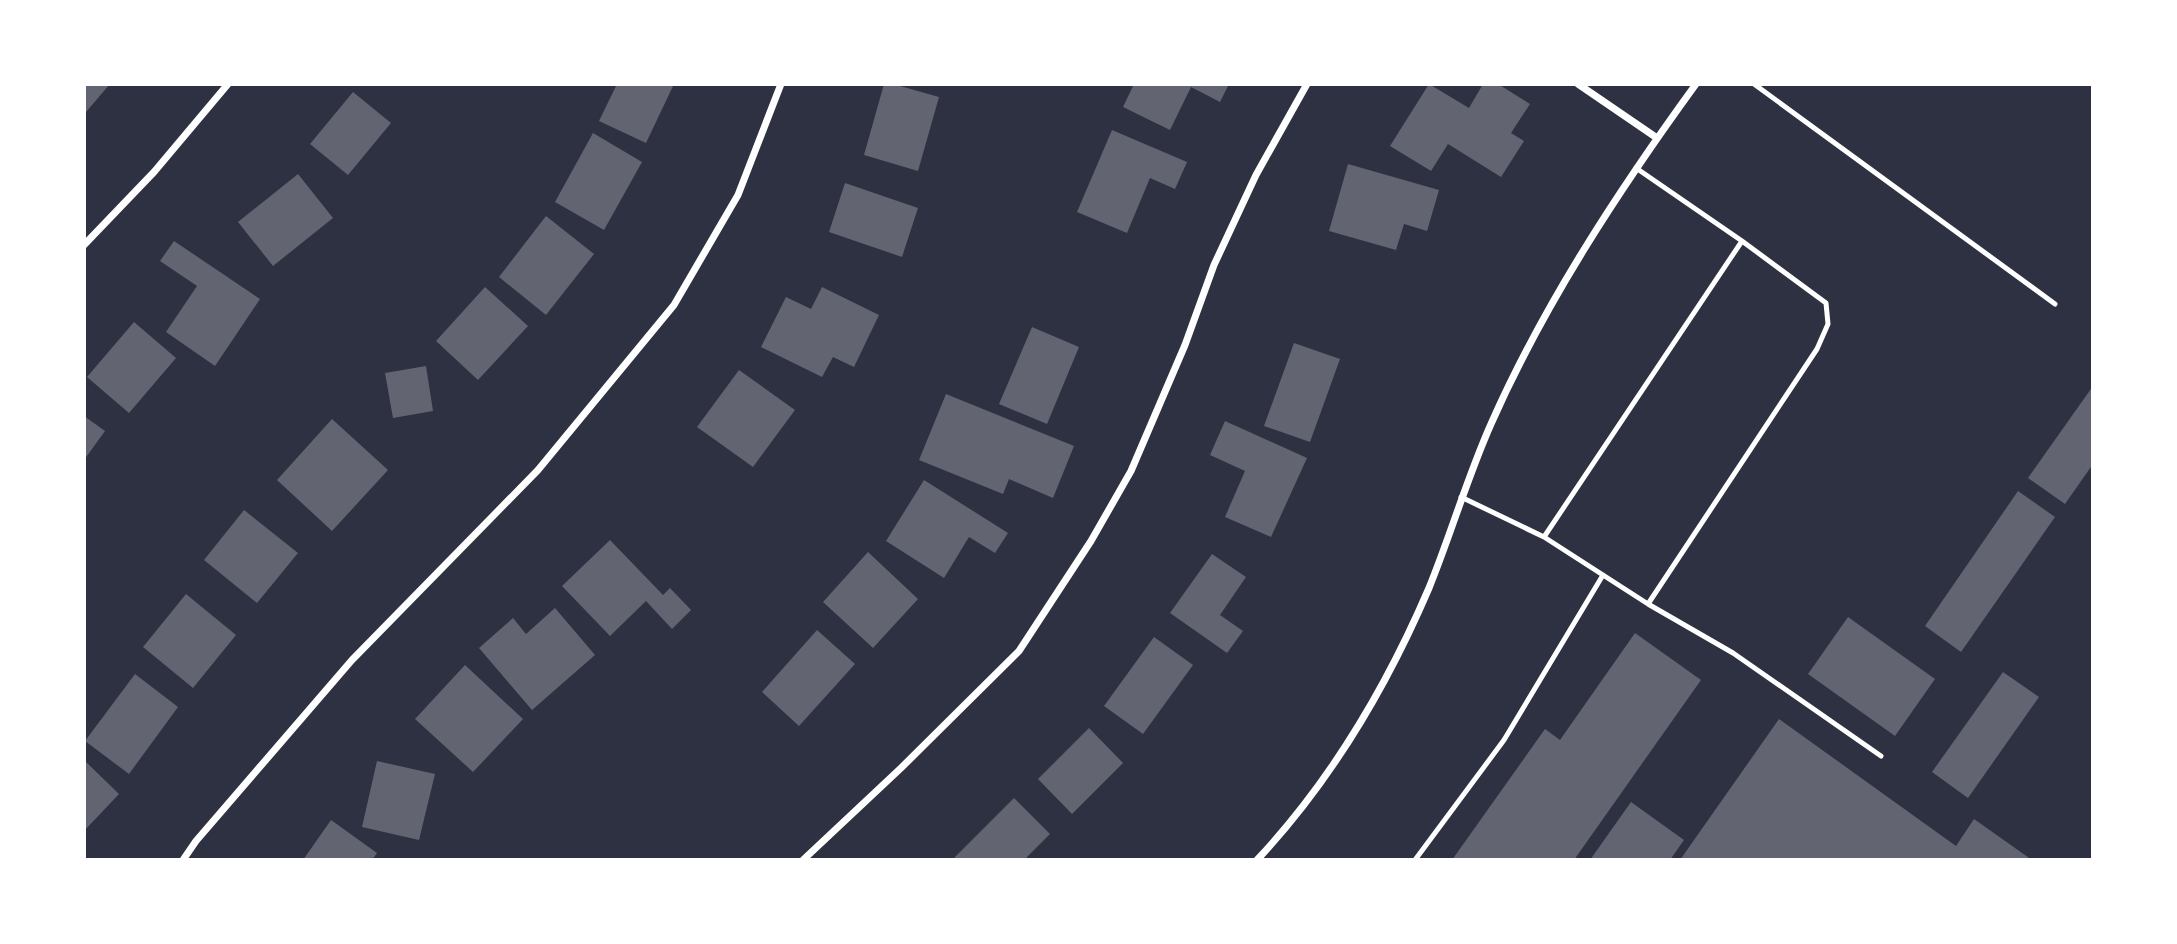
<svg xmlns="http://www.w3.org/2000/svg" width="2177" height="944" font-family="'Roboto Serif',serif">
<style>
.building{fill:#626471}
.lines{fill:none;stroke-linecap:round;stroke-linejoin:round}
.service{stroke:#fff;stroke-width:5}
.minor{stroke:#fff;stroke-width:7}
</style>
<rect width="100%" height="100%" fill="#2d3142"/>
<path class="building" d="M84,84H110L86,112L84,110Z
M617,84H674L646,143L599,121Z
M884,84H893L939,97L918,171L864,155Z
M1134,84H1229L1220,102L1191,87L1170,130L1123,107Z
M1429,84L1469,108L1483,84H1498L1530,104L1511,133L1524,141L1501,177L1448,144L1431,171L1390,146Z
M353,92L391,123L348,175L310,144Z
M1112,130L1187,162L1175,189L1150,178L1127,233L1077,212Z
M593,133L642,162L604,230L555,202Z
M1348,164L1439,190L1427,231L1404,224L1396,250L1329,231Z
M298,174L333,218L273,266L238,222Z
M845,183L918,208L902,257L829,232Z
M546,216L594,254L546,315L499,277Z
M174,241L260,299L215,366L166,332L197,286L160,261Z
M485,287L528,326L478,380L436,341Z
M822,287L879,315L854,367L833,357L822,377L761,347L786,297L811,309Z
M134,322L176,358L129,413L87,377Z
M1032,327L1079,347L1047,424L999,404Z
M1294,343L1340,359L1310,442L1264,426Z
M426,366L433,411L393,418L385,373Z
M739,370L795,410L753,467L697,427Z
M2093,386V464L2065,504L2028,478Z
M946,394L1074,446L1053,498L1009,479L1003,494L919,460Z
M84,416L105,431L84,460Z
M332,419L388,470L332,531L277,480Z
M1225,421L1307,458L1271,537L1225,517L1245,471L1210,455Z
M924,480L1008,533L995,553L969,537L944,578L886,541Z
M2018,491L2055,517L1961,652L1925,626Z
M244,510L298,553L257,603L204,560Z
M610,540L663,595L670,588L691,610L672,629L646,601L610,636L562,586Z
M868,552L918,599L873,648L823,602Z
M1212,554L1246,577L1220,615L1243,631L1227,653L1170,613Z
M186,594L236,635L193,688L143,647Z
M555,608L595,655L532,710L479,648L513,618L526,634Z
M1848,617L1935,679L1895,736L1808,674Z
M817,630L855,664L799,726L762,692Z
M1635,633L1701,680L1574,860H1452L1545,729L1560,740Z
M1154,637L1193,665L1143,734L1104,706Z
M465,665L523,719L473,772L415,719Z
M2003,672L2039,697L1968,798L1932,772Z
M135,674L178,707L129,774L85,741Z
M1779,719L1956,846L1974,819L2032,860H1680Z
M1089,728L1123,763L1072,814L1038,779Z
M84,760L119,794L84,831Z
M377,761L435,774L419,840L362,827Z
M1014,798L1050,834L1024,860H956L954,858Z
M1631,802L1684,840L1670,860H1590Z
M331,820L377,853L372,860H303Z"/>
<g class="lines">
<path class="service" d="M1754,84L2055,304
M1636,168L1742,241
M1461,497L1544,537L1648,604L1733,653L1881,756
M1544,537L1742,241L1826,303L1828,324L1817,349L1648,604
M1415,860L1504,740L1603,575"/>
<path class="minor" d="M1578,84L1657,138
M84,245L154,172L228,84
M183,860L196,841L352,660L538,470L674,305L738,195L781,84
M803,860L901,768L1019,651L1091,541L1131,471L1185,345L1214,265L1256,175L1307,84
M1257,860C1330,782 1387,686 1429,588C1451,534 1467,478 1491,424C1544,304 1619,190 1696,84"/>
</g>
<rect width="2177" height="944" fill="none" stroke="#ffffff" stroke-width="172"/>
</svg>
